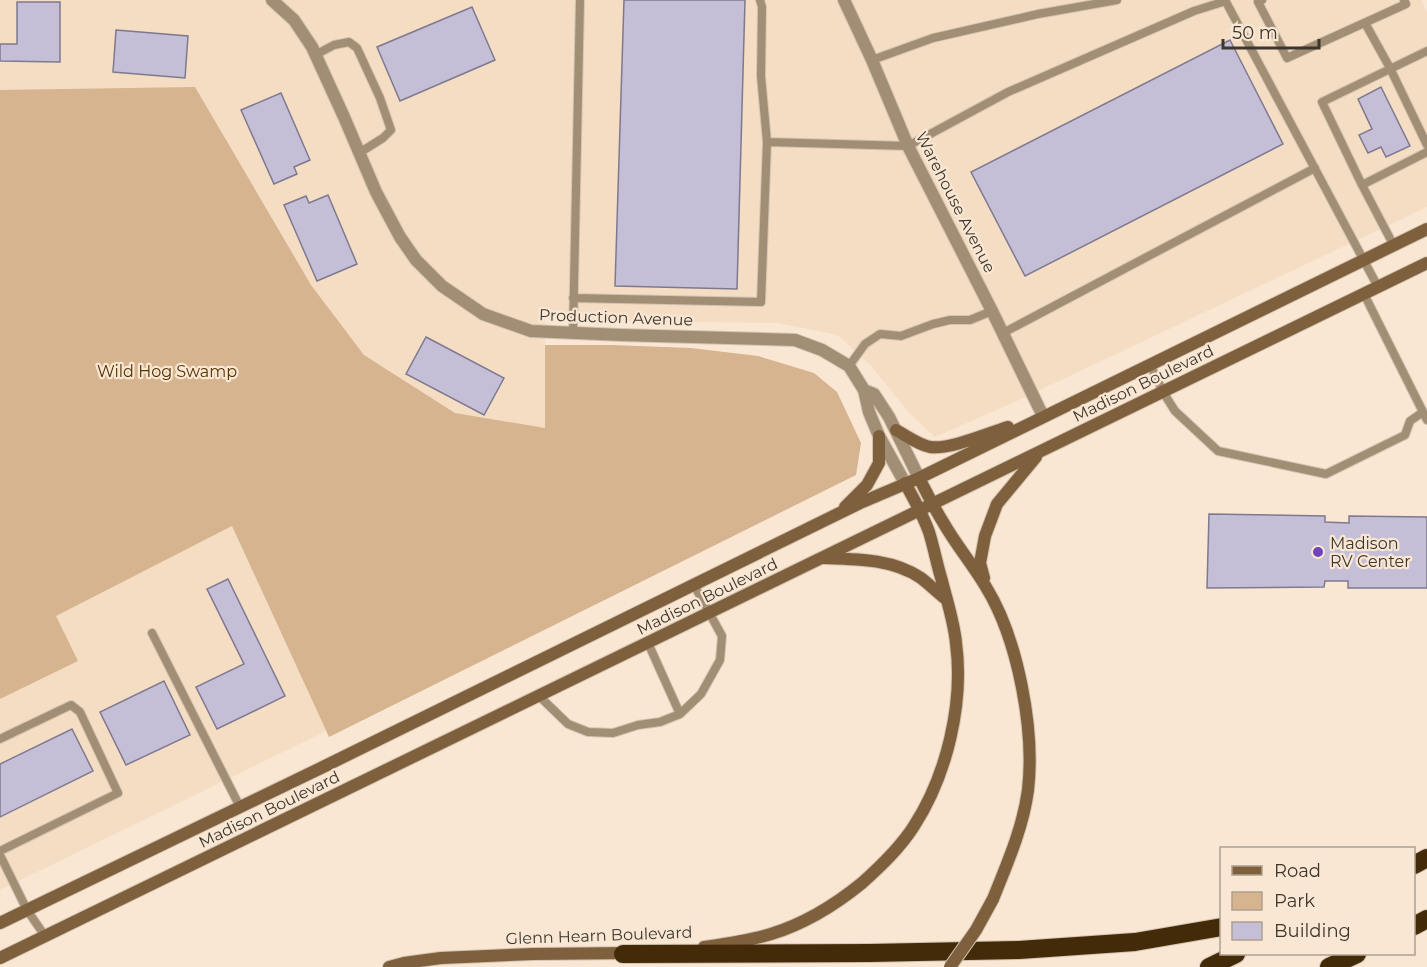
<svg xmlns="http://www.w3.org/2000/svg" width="1427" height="967" font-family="Montserrat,sans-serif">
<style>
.built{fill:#f4ddc3}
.green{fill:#d5b48f}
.building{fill:#c4bfd7;stroke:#7e798f;stroke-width:1.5}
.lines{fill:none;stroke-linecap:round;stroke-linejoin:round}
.service-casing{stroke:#d3c4b2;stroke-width:10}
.minor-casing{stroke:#d3c4b2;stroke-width:14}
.secondary-casing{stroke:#d3c4b2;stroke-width:14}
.motorway-casing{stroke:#d3c4b2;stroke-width:20}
.service{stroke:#a28d75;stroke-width:8}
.minor{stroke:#a28d75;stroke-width:12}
.secondary{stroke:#7f603c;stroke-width:12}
.motorway{stroke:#432b0a;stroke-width:18}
.secondary-bridge-casing{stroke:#d3c4b2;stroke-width:14;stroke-linecap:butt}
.secondary-bridge{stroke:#7f603c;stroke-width:12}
.poi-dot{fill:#6e44bc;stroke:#f9e7d3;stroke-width:2}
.labels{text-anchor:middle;stroke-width:4.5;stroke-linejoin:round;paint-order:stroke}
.street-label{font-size:16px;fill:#3d362e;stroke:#f9e7d3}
.park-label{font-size:16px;fill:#543301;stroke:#f9e7d3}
.poi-label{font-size:16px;fill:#3d362e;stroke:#f9e7d3;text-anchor:start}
</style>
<rect width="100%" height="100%" fill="#f9e7d3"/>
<path class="built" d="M0,0H1421L1427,12V207L1019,400L935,437L911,415L871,366L838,335L777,323L592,321L545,313V428L455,413L364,355L311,285L0,90Z
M232,526L326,731L0,890V699L78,661L55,616Z"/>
<path class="green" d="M195,87L311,285L364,355L455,413L545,428V345H612L691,348L758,356L814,373L837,392L861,443L856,475L329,737L232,526L56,616L78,661L0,699V90Z"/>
<path class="building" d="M624,0H745L737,289L615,286Z
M17,2H60V62L0,61V44H17Z
M472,7L495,60L400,101L377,47Z
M116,30L188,36L185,78L113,72Z
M1230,40L1283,144L1025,276L971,172Z
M1381,87L1410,146L1386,157L1381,147L1368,153L1359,135L1372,129L1358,99Z
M281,93L310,160L294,167L297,174L274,184L241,110Z
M328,195L357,264L317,281L284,205L306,196L309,203Z
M426,337L504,378L484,415L406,374Z
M1209,514L1325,516V522L1349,523V516L1427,517V588H1348V581H1325L1324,587L1207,588Z
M228,579L285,696L217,729L196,687L244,664L207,589Z
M164,681L190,735L126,765L100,712Z
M72,729L93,771L0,817V764Z"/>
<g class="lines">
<g class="service-casing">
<path id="service" d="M1225,0L1378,287
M1262,0L1258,2L1287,58L1406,4L1404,0
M1365,23L1390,68L1427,145
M315,55L334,45L349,42L357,48L380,98L391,130L383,138L359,153
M872,60L933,38L1038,14L1117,0
M767,142L908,146L1008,92L1194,11L1226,1
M1362,185L1427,152
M1394,246L1362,185L1322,102L1427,51
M1364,294L1427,420
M573,298L761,302L767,142L761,76L762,7L760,0
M573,333L580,0
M1003,333L1315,168
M1150,364L1163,392L1175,411L1218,451L1326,474L1405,435L1410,421L1423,412
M849,366L865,344L880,334L901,336L933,324L950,320H970L992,311
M152,633L240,807
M648,643L680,714
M539,696L568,724L588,732L613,733L638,725L660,722L680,714L701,694L720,660L722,636L694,585
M0,739L71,705L80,712L118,793L0,851
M0,855L27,910L45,936"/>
</g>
<g class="minor-casing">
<path id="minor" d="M272,0L294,20L312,47L344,117L376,192L400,237L416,260L442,286L483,314L531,331L621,335L795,340L822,350L849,366L864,390L869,412L879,436L905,483
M844,0L872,60L908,146L992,311L1043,416
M864,390L874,394L889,417L919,478"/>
</g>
<g class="secondary-casing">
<path id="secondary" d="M896,430C907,436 917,444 930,447C949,450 989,433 1008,427
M919,478C927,493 934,508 943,522C956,545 973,565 986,587C1018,639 1035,730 1028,790C1023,828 1007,864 993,899
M845,507L867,485L879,463V436
M824,558C857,559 893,559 921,578C930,585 938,593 947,600
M984,578L980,563L985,536L997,504L1036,457
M0,923L325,766L860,503L919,478L1427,229
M704,947C726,944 749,941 771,934C804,924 835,905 862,883C881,866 900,848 914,826C947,775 964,703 956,643C954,622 947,601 942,581C937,565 934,548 929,532C923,515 914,499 905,483
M0,958L1427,263
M389,967L404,963L441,958L533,954L630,953"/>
</g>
<g class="motorway-casing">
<path id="motorway" d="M1414,865L1427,858
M1414,926L1427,919
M623,954L869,953L1019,950L1135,942L1222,927
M1209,967L1236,954
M1329,967L1357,954"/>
</g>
<use href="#service" class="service"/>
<use href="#minor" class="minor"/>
<use href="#secondary" class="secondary"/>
<use href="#motorway" class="motorway"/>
<g class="secondary-bridge-casing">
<path id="secondary-bridge" d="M950,967L976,930L993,899"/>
</g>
<use href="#secondary-bridge" class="secondary-bridge"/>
</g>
<circle class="poi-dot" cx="1318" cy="552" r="6"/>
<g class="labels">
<g class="street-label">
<text transform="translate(956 202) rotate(63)" y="6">Warehouse Avenue</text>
<text transform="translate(616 317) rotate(2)" y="6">Production Avenue</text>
<text transform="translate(1143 383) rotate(-26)" y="6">Madison Boulevard</text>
<text transform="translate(707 596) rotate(-26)" y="6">Madison Boulevard</text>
<text transform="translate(269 809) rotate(-26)" y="6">Madison Boulevard</text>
<text transform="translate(599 935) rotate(-2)" y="6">Glenn Hearn Boulevard</text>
</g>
<g class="park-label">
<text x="167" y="377">Wild Hog Swamp</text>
</g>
<g class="poi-label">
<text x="1330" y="549">Madison<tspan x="1330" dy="18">RV Center</tspan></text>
</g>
</g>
<rect x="1220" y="847" width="195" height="108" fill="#f9e7d3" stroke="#aea091" stroke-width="1.5"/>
<rect x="1232" y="866" width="30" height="9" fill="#7f603c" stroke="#aea091" stroke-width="1.5"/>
<text x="1274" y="877" font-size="18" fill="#3d362e">Road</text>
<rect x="1232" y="892" width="30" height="18" fill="#d5b48f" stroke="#aea091" stroke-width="1.5"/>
<text x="1274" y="907" font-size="18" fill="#3d362e">Park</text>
<rect x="1232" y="922" width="30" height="18" fill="#c4bfd7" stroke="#aea091" stroke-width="1.5"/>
<text x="1274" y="937" font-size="18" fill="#3d362e">Building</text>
<path d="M1223 39v9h96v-9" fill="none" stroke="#3d362e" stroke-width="3"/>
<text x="1232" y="39" font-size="18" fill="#3d362e" stroke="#f9e7d3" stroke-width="4.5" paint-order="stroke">50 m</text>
</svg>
